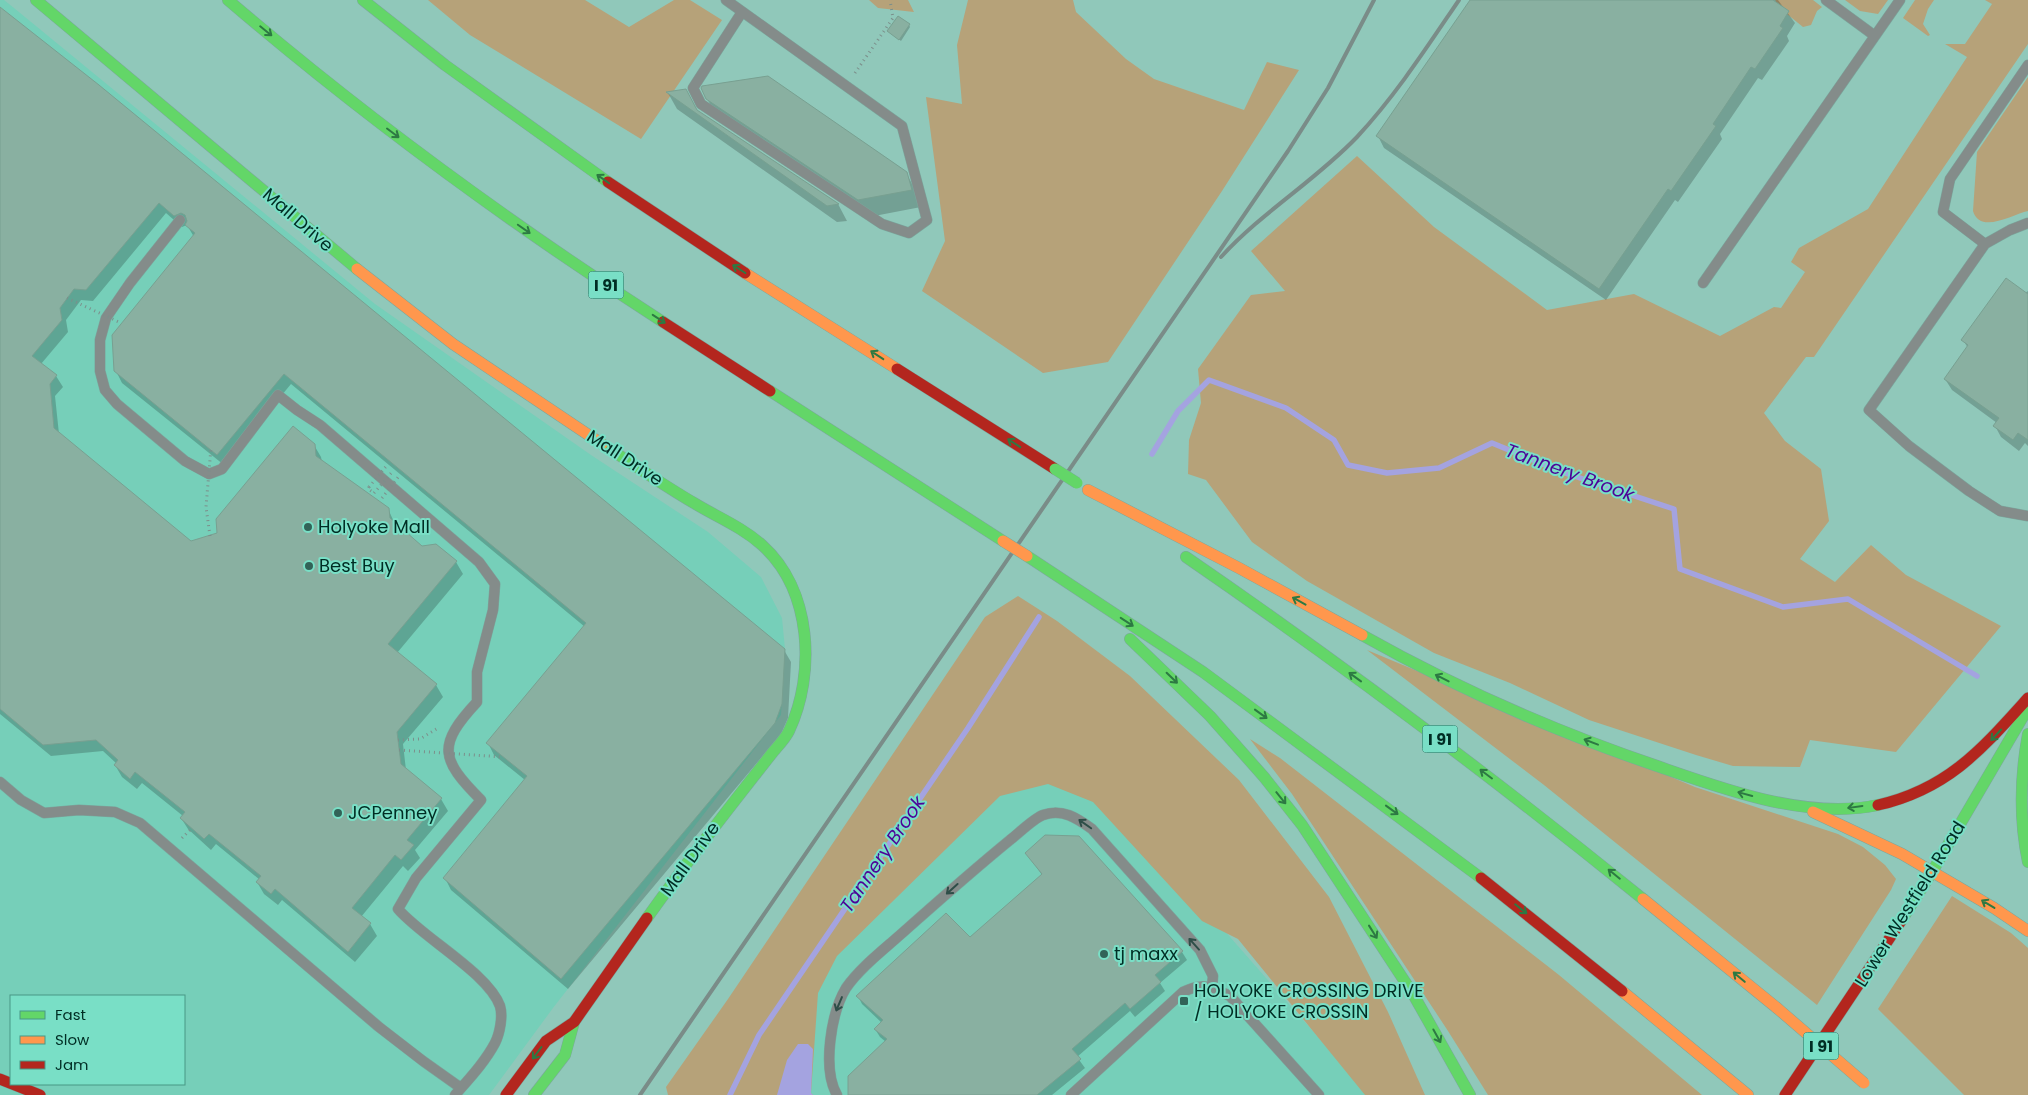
<svg xmlns="http://www.w3.org/2000/svg" width="2028" height="1095" font-family="Poppins,sans-serif">
<style>
.built{fill:#76cfb9;fill-rule:evenodd}
.green{fill:#b6a279}
.water{fill:#a4a3e0}
.shadow{fill:#0003}
.lines{fill:none;stroke-linecap:round;stroke-linejoin:round}
.stream{stroke:#a4a3e0;stroke-width:5.5}
.building{fill:#89b0a1;stroke:#78a091}
.lane-casing{stroke:#7ba79d;stroke-width:11}
.fast-casing{stroke:#7ba79d;stroke-width:12}
.slow-casing{stroke:#7ba79d;stroke-width:12}
.jam-casing{stroke:#7ba79d;stroke-width:12}
.path{stroke:#7c8f8b;stroke-width:3;stroke-dasharray:1 4;stroke-linecap:butt}
.lane{stroke:#848c8a;stroke-width:10}
.fast{stroke:#63d668;stroke-width:11}
.slow{stroke:#ff974d;stroke-width:11}
.jam{stroke:#b3261e;stroke-width:11}
.rail{stroke:#7a8c88;stroke-width:4}
.fast-bridge-casing{stroke:#7ba79d;stroke-width:12;stroke-linecap:butt}
.slow-bridge-casing{stroke:#7ba79d;stroke-width:12;stroke-linecap:butt}
.path-bridge{stroke:#7c8f8b;stroke-width:3;stroke-dasharray:1 4;stroke-linecap:butt}
.fast-bridge{stroke:#63d668;stroke-width:11}
.slow-bridge{stroke:#ff974d;stroke-width:11}
.oneway{stroke:#2d7943}
.oneway2{stroke:#2e4e48}
.poi-dot{fill:#326358;stroke:#79dfc6;stroke-width:2}
.labels{text-anchor:middle;stroke-width:4;stroke-linejoin:round;paint-order:stroke}
.shield{fill:#79dfc6;stroke:#246255;stroke-width:1}
.shield-label{font-size:16px;font-weight:bold;fill:#002d24}
.street-label{font-size:18px;fill:#002d24;stroke:#79dfc6}
.poi-label{font-size:18px;fill:#002d24;stroke:#79dfc6;text-anchor:start}
.water-label{font-size:19px;font-style:italic;fill:#4d0498;stroke:#79dfc6}
</style>
<rect width="100%" height="100%" fill="#90c8ba"/>
<path class="built" d="M0,0H4L14,8L375,304L591,455L708,532L761,577L782,618L785,649L781,715L553,1008L489,1095H0ZM11,996H184V1084H11Z
M1056,739L1369,1095H791L819,959Z"/>
<path class="green" d="M428,0H585L629,27L674,0H690L722,20L641,139L470,35Z
M869,0H908L914,12L878,8Z
M968,0H1073L1076,12L1126,59L1154,79L1244,110L1267,62L1299,70L1222,191L1108,362L1043,373L922,291L945,241L926,97L962,104L957,45Z
M1776,0H1813L1822,7L1817,11L1811,25L1803,27L1787,14L1789,11L1775,1Z
M1845,0H1888L1878,14L1860,11Z
M1915,0H1934L1928,9L1923,24L1930,35L1928,36L1903,18Z
M1985,0H2028V44L1814,357H1806L1764,413L1785,441L1821,469L1829,521L1800,559L1835,582L1871,545L1906,575L2001,626L1896,752L1810,740L1800,767L1733,766L1696,755L1589,720L1510,683L1434,653L1307,581L1252,542L1206,480L1188,474L1189,440L1201,403L1198,369L1251,295L1285,291L1251,251L1357,156L1434,227L1547,310L1634,294L1720,336L1774,307L1781,308L1805,272L1791,262L1799,248L1868,209L1967,57L1945,44H1965L1992,4Z
M2028,77V211C2013,214 1980,235 1973,211L1977,152Z
M1018,596L1057,621L1130,676L1239,780L1329,897L1388,1012L1425,1095H1365L1238,939L1202,921L1093,802L1048,784L1000,796L837,956L818,993L811,1093L813,1095H668L666,1087L728,999L985,617Z
M1367,650L1695,787L1838,834L1863,847L1885,865L1896,879L1891,890L1817,1005L1544,785Z
M1250,739L1280,758L1559,975L1702,1095H1488L1448,1031L1292,794Z
M1952,896L2011,933L2028,948V1095H1964L1878,1009Z"/>
<path class="water" d="M798,1044H808L813,1049L811,1093L813,1095H777L787,1060Z"/>
<path class="shadow" d="M1471,0H1778L1795,23L1787,36L1789,41L1762,80L1758,78L1720,134L1722,139L1678,202L1675,200L1606,300L1384,148L1378,136Z
M0,9L784,650L791,662L788,718L781,734L568,989L451,890L445,878L525,780L494,755L488,743L585,627L291,384L224,465L122,383L116,371L194,237L187,225L182,227L166,213L93,301L81,300L66,320L68,332L41,364L56,376L63,387L55,396L59,434L190,542L218,534L314,445L321,457L322,462L388,509L395,524L422,547L456,562L463,574L397,653L436,685L443,697L403,744L406,770L441,799L448,811L415,850L420,858L408,871L403,866L361,917L370,924L377,936L355,962L282,900L278,905L264,894L257,882L260,880L216,844L211,850L188,829L181,818L183,816L142,783L137,789L122,777L115,765L117,764L103,751L51,756L0,714Z
M909,25L910,27L901,41L889,31Z
M668,93L838,204L847,221L837,222L677,109Z
M707,99L906,173L916,191L921,207L869,217L718,116Z
M2028,291V446L2025,443L2019,451L2001,437L1995,426L1997,423L1952,390L1945,379L1968,348L1963,340Z
M1027,853L1182,952L1187,960L1160,983L1165,991L1135,1017L1130,1011L1077,1057L1085,1068L1052,1095H849L886,1042L880,1037L875,1029L882,1023L862,1004L858,996L970,939L1042,875Z"/>
<g class="lines">
<path class="stream" d="M1152,454L1178,411L1209,380L1286,408L1334,440L1348,465L1387,473L1439,468L1492,443L1562,472L1674,509L1680,569L1783,607L1848,599L1977,676
M730,1095L759,1035L968,728L1039,617"/>
</g>
<path class="building" d="M1470,0H1773L1789,11L1780,26L1783,28L1755,69L1751,67L1713,124L1716,126L1671,191L1668,189L1599,289L1376,136Z
M0,7L99,85L785,649L782,704L775,723L561,979L443,878L527,776L486,743L586,623L284,374L217,455L114,371L112,335L195,233L185,225L187,221L185,215L181,213L174,216L159,203L86,290L74,289L60,308L62,320L32,356L57,375L50,384L54,428L191,541L217,533L216,519L293,426L315,444L316,456L389,508L390,518L422,546L436,544L457,561L388,644L437,684L397,732L401,764L442,798L407,840L414,845L401,860L395,855L352,908L371,923L348,952L275,889L271,894L256,882L261,876L209,834L204,839L180,818L185,812L135,772L130,779L114,765L118,760L96,740L43,745L0,709Z
M898,16L910,24L899,40L887,31Z
M768,76L907,172L912,190L858,200L706,99L701,88L702,86Z
M686,89L697,110L839,204L827,206L666,92Z
M2006,278L2028,294V440L2018,433L2013,440L1993,426L1999,418L1944,379L1968,345L1961,340Z
M1045,835L1079,836L1183,951L1155,975L1161,982L1130,1009L1125,1003L1072,1049L1081,1059L1037,1095H848V1076L887,1039L874,1029L883,1020L856,996L946,913L970,937L1042,874L1025,853Z"/>
<g class="lines">
<g class="lane-casing">
<path id="lane" d="M726,0L902,126L927,220L909,233L882,224L701,104L693,88L742,12
M1826,0L1875,36
M2028,65L1950,179L1943,212L1985,244L2010,230L2028,223
M180,220L130,283L106,318L100,340V371L105,390L117,404L185,461L209,474L222,469L278,395L297,410L320,425L479,562L495,584L493,610L477,672V702C437,745 440,759 481,800L416,878L398,909C423,938 488,973 500,1006C503,1016 500,1033 495,1043C485,1062 469,1079 455,1095
M1985,244L1869,410L1909,446L1969,491L2000,511L2028,516
M1703,283L1900,0
M0,782L21,800L44,813L79,810L115,812L140,823L379,1027L423,1061L461,1088
M837,1095C822,1069 831,1013 846,988C860,968 882,951 900,935C936,903 972,871 1010,840C1018,834 1034,818 1043,815C1062,808 1077,818 1092,829L1200,950L1213,976L1212,987
M1071,1095L1183,992C1203,982 1211,987 1230,996L1319,1095"/>
</g>
<g class="fast-casing">
<path id="fast" d="M36,0L357,269
M228,0C366,118 511,224 663,322
M363,0L445,65L608,182
M770,391L1003,541
M602,444C633,464 663,485 694,503C717,517 742,527 762,545C812,590 816,673 789,731C785,739 778,746 773,752C762,766 751,780 740,794C708,835 677,876 647,918
M1027,556L1203,672L1481,878
M1186,557C1343,665 1495,779 1643,899
M1362,635C1458,689 1556,732 1660,767C1726,790 1808,820 1878,805
M1130,639L1210,716L1264,777L1302,825L1413,994L1470,1095
M2028,734C2020,777 2019,819 2028,862
M1901,921L1932,872L2028,708
M534,1095L565,1055L574,1022"/>
</g>
<g class="slow-casing">
<path id="slow" d="M357,269L453,344L602,444
M745,273L897,369
M1088,490L1239,568L1362,635
M1813,812L1902,854L1994,908L2028,931
M1643,899L1777,1008
M1622,991L1748,1095"/>
</g>
<g class="jam-casing">
<path id="jam" d="M608,182L745,273
M663,322L770,391
M897,369L1055,469
M1878,805C1948,789 1982,749 2028,698
M1481,878L1622,991
M0,1079L40,1095
M506,1095L546,1041L574,1022L647,918
M1785,1095L1901,921"/>
</g>
<path class="path" d="M855,73L893,18L890,0
M369,487L368,489L374,493
M398,740L420,739L438,728
M182,838L192,828"/>
<use href="#lane" class="lane"/>
<use href="#fast" class="fast"/>
<use href="#slow" class="slow"/>
<use href="#jam" class="jam"/>
<path class="rail" d="M1221,257C1262,212 1315,181 1357,137C1396,95 1427,47 1459,0
M640,1095L1288,151L1328,88L1374,0"/>
<g class="fast-bridge-casing">
<path id="fast-bridge" d="M1055,469L1077,483"/>
</g>
<g class="slow-bridge-casing">
<path id="slow-bridge" d="M1003,541L1027,556
M1777,1008L1864,1083"/>
</g>
<path class="path-bridge" d="M67,298L121,323
M369,487L388,464
M374,493L393,471
M382,498L399,476
M210,536L206,507L211,448
M399,750L503,757"/>
<use href="#fast-bridge" class="fast-bridge"/>
<use href="#slow-bridge" class="slow-bridge"/>
</g>
<defs><path id="oneway-shaft" d="M-6 0H5M1.5-3L5.5 0L1.5 3" fill="none" stroke-width="1.6" stroke-linecap="round" stroke-linejoin="round" transform="scale(1.25)"/></defs>
<g class="oneway">
<use href="#oneway-shaft" transform="translate(266 31) rotate(39)"/>
<use href="#oneway-shaft" transform="translate(393 133) rotate(37)"/>
<use href="#oneway-shaft" transform="translate(603 179) rotate(-145)"/>
<use href="#oneway-shaft" transform="translate(524 229) rotate(35)"/>
<use href="#oneway-shaft" transform="translate(739 269) rotate(-148)"/>
<use href="#oneway-shaft" transform="translate(659 319) rotate(33)"/>
<use href="#oneway-shaft" transform="translate(877 355) rotate(-147)"/>
<use href="#oneway-shaft" transform="translate(1014 443) rotate(-147)"/>
<use href="#oneway-shaft" transform="translate(1299 601) rotate(-151)"/>
<use href="#oneway-shaft" transform="translate(1127 622) rotate(33)"/>
<use href="#oneway-shaft" transform="translate(1355 677) rotate(-144)"/>
<use href="#oneway-shaft" transform="translate(1172 678) rotate(44)"/>
<use href="#oneway-shaft" transform="translate(1442 678) rotate(-153)"/>
<use href="#oneway-shaft" transform="translate(1261 714) rotate(36)"/>
<use href="#oneway-shaft" transform="translate(1996 735) rotate(133)"/>
<use href="#oneway-shaft" transform="translate(1591 742) rotate(-159)"/>
<use href="#oneway-shaft" transform="translate(1486 774) rotate(-143)"/>
<use href="#oneway-shaft" transform="translate(1745 794) rotate(-165)"/>
<use href="#oneway-shaft" transform="translate(1281 798) rotate(51)"/>
<use href="#oneway-shaft" transform="translate(1855 807) rotate(172)"/>
<use href="#oneway-shaft" transform="translate(1392 810) rotate(36)"/>
<use href="#oneway-shaft" transform="translate(1614 874) rotate(-141)"/>
<use href="#oneway-shaft" transform="translate(1988 904) rotate(-149)"/>
<use href="#oneway-shaft" transform="translate(1521 909) rotate(39)"/>
<use href="#oneway-shaft" transform="translate(1373 932) rotate(58)"/>
<use href="#oneway-shaft" transform="translate(1739 977) rotate(-140)"/>
<use href="#oneway-shaft" transform="translate(1437 1036) rotate(61)"/>
<use href="#oneway-shaft" transform="translate(537 1053) rotate(127)"/>
</g>
<g class="oneway2">
<use href="#oneway-shaft" transform="translate(1085 824) rotate(-145)"/>
<use href="#oneway-shaft" transform="translate(952 889) rotate(138)"/>
<use href="#oneway-shaft" transform="translate(1194 944) rotate(-132)"/>
<use href="#oneway-shaft" transform="translate(839 1004) rotate(113)"/>
</g>
<g class="poi-dot">
<circle cx="308" cy="527" r="5"/>
<circle cx="309" cy="566" r="5"/>
<circle cx="338" cy="813" r="5"/>
<circle cx="1104" cy="954" r="5"/>
<rect x="1179" y="996" width="10" height="10" rx="2.5"/>
</g>
<g class="labels">
<g class="shield">
<rect x="588.5" y="271.5" width="35" height="27" rx="4"/>
<rect x="1422.5" y="725.5" width="35" height="27" rx="4"/>
<rect x="1803.5" y="1032.5" width="35" height="27" rx="4"/>
</g>
<g class="shield-label">
<text x="606" y="291">I 91</text>
<text x="1440" y="745">I 91</text>
<text x="1821" y="1052">I 91</text>
</g>
<g class="street-label">
<text transform="translate(298 220) rotate(41)" y="6">Mall Drive</text>
<text transform="translate(625 458) rotate(33)" y="6">Mall Drive</text>
<text transform="translate(690 859) rotate(-54)" y="6">Mall Drive</text>
<text transform="translate(1910 904) rotate(-58)" y="6">Lower Westfield Road</text>
</g>
<g class="poi-label">
<text x="318" y="533">Holyoke Mall</text>
<text x="319" y="572">Best Buy</text>
<text x="348" y="819">JCPenney</text>
<text x="1114" y="960">tj maxx</text>
<text x="1194" y="997">HOLYOKE CROSSING DRIVE<tspan x="1194" dy="21">/ HOLYOKE CROSSIN</tspan></text>
</g>
<g class="water-label">
<text transform="translate(1570 472) rotate(20)" y="7">Tannery Brook</text>
<text transform="translate(882 854) rotate(-56)" y="7">Tannery Brook</text>
</g>
</g>
<rect x="10" y="995" width="175" height="90" fill="#79dfc6" stroke="#499885"/>
<rect x="20" y="1011" width="25" height="8" fill="#63d668" stroke="#499885"/>
<text x="55" y="1020" font-size="15" fill="#002d24">Fast</text>
<rect x="20" y="1036" width="25" height="8" fill="#ff974d" stroke="#499885"/>
<text x="55" y="1045" font-size="15" fill="#002d24">Slow</text>
<rect x="20" y="1061" width="25" height="8" fill="#b3261e" stroke="#499885"/>
<text x="55" y="1070" font-size="15" fill="#002d24">Jam</text>
</svg>
